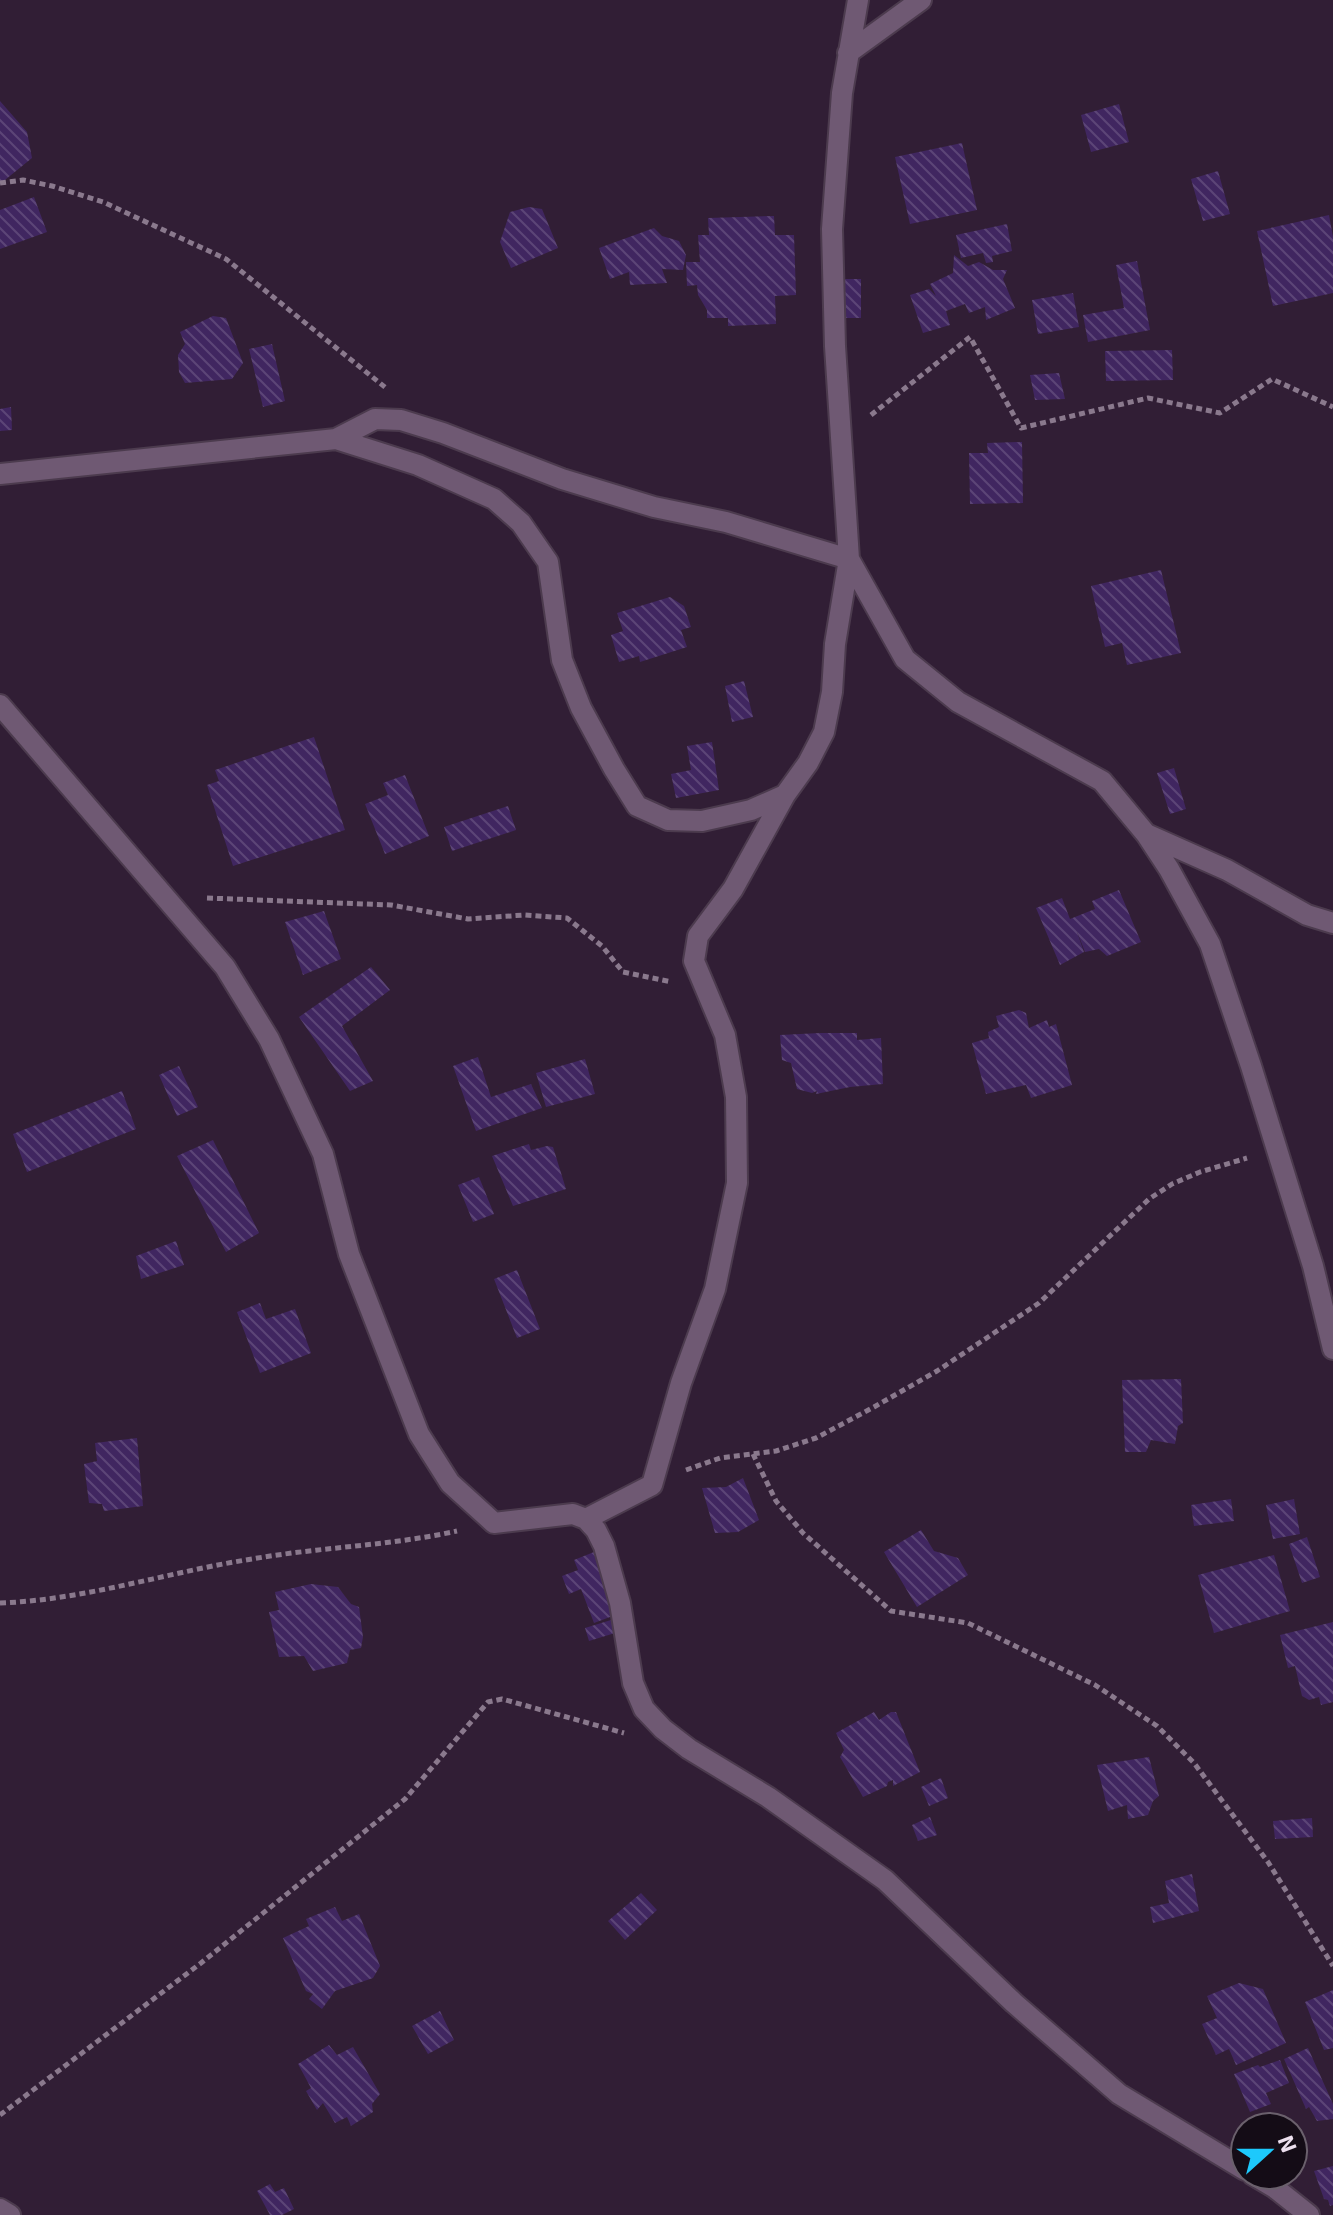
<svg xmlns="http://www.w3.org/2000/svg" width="1333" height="2215" font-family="'Exo 2',sans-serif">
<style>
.building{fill:url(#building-back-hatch)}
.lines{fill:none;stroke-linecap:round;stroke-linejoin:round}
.minor-casing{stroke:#4c3b4e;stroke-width:24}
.path{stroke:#8a798d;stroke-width:5;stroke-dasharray:6 4;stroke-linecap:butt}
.minor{stroke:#6f5973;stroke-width:20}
</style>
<defs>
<pattern id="building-back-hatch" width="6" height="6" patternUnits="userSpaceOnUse" patternTransform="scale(2)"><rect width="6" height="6" fill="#402660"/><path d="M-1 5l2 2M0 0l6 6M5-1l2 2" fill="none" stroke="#5c4577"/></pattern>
</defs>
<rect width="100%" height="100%" fill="#311e35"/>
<path class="building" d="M0,101L27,132L32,158L0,184Z
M1119,104L1129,142L1091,152L1081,115Z
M962,143L977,210L910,224L895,157Z
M1218,171L1230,214L1203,221L1191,179Z
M34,197L47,232L0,249V210Z
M529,207L542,209L558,248L511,268L500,242L510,212Z
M1329,215L1333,237V293L1273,306L1257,231Z
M774,216L775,235H794L796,295L775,296L776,324L728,326V318H707V310L698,295L697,285L687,286L686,262H700L698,235H709L708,218Z
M1007,224L1012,251L992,256L993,262L986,263L983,253L961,258L956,235Z
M654,228L662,236L679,241L686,255L683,270L662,269L667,283L630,285L629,272L610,279L599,248Z
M954,255L968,266L979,262L993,270H1007L1003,279L1015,308L986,320L985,307L969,313L965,304L946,311L950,325L923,333L910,295L929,289L936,296L930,284L953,273Z
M1137,261L1150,330L1088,342L1083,315L1124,308L1116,265Z
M836,279H861V318H837Z
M1073,293L1079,327L1038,334L1032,300Z
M213,316L226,318L243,363L232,379L185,383L179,372L178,355L185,344L180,332Z
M272,344L285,401L263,407L249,349Z
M1172,350L1173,380L1106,381L1105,351Z
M1059,373L1065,399L1035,400L1030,375Z
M11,407L12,430L0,431V409Z
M1022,442L1023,503L970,504L969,453H988L987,443Z
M1161,570L1181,653L1127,665L1122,643L1105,647L1091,586Z
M670,597L684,606L691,627L681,630L687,647L640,662L639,656L619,662L611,635L623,631L617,613Z
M744,681L753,717L732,722L725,686Z
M314,737L345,830L233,866L207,785L219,781L215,770Z
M712,742L719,790L676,798L671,774L691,770L687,746Z
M1174,768L1186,809L1170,814L1157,773Z
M405,775L429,836L385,854L365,804L388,795L383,783Z
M508,806L516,830L452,851L444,827Z
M1119,890L1141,942L1107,956L1099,949L1085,952L1076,929L1084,952L1060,965L1036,908L1062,898L1070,919L1095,909L1092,901Z
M324,911L341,959L303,975L285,922Z
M371,967L390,990L342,1026L373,1081L350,1091L299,1017Z
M1019,1010L1026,1013L1029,1028L1047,1020L1049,1027L1056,1024L1072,1085L1031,1098L1026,1085L986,1094L972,1043L989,1038L988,1032L999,1027L996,1016Z
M820,1033H857V1040L881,1038L883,1084L850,1087L816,1094L817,1091L812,1093L797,1089L791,1063L782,1060L780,1035Z
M478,1057L491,1097L531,1084L542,1108L476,1131L453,1066Z
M585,1059L595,1094L546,1107L536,1073Z
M179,1066L198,1107L177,1116L159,1075Z
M122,1091L136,1129L27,1172L13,1134Z
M213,1140L259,1233L226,1252L177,1156Z
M529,1144L531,1150L547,1146L553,1147L566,1189L513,1206L492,1156Z
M479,1177L494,1214L473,1222L458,1185Z
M176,1241L184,1265L141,1279L136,1256Z
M517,1270L540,1329L517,1338L494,1279Z
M260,1303L266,1319L295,1309L311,1353L260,1373L237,1312Z
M1181,1379L1183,1423L1178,1426L1175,1444L1151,1440L1146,1452H1125L1122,1380Z
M137,1438L143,1506L104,1511L102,1504L89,1503L84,1464L97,1461L95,1443Z
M743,1478L759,1520L738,1532L715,1533L702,1488L726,1487Z
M1231,1499L1234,1521L1194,1526L1191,1505Z
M1294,1499L1300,1534L1273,1539L1266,1505Z
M921,1530L934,1551L958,1558L968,1575L917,1607L884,1552Z
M1307,1537L1320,1577L1302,1583L1289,1544Z
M594,1552L618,1614L594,1623L581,1589L569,1594L562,1576L578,1570L574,1560Z
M1274,1555L1290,1611L1214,1633L1198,1575Z
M311,1584L338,1587L351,1604L359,1607L363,1637L361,1648L350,1650L347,1663L313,1671L304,1656L279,1657L269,1612L279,1610L275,1592Z
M611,1620L615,1633L589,1641L585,1628Z
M1333,1622V1702L1321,1705L1319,1697L1309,1700L1302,1696L1295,1666L1288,1668L1280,1635Z
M874,1712L879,1720L891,1712H896L920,1772L893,1786V1780L888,1782L887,1786L863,1797L840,1757L844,1750L836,1733Z
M1149,1757L1159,1796L1153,1801L1148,1815L1128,1819L1127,1805L1108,1811L1097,1765Z
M941,1778L948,1798L929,1806L921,1787Z
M930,1817L937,1835L918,1841L912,1825Z
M1312,1818L1313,1837L1275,1839L1273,1821Z
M1192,1874L1199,1911L1153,1923L1150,1907L1169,1903L1165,1881Z
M641,1893L657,1910L625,1940L608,1921Z
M335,1907L342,1921L359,1914L380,1966L373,1978L335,1991L322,2009L309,1999L313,1994L306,1991L283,1938L309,1926L306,1919Z
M1239,1983L1263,1989L1286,2043L1236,2065L1229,2049L1216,2055L1202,2024L1217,2018L1207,1996Z
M1333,1990V2048L1324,2050L1305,2002Z
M440,2011L454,2040L428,2054L412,2026Z
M329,2045L337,2055L353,2047L380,2094L372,2104L373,2112L351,2126L347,2117L335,2123L323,2103L317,2110L306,2091L311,2088L298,2064Z
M1308,2048L1333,2104V2119L1317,2121L1309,2107L1306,2109L1284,2059Z
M1280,2060L1289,2083L1266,2093L1271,2104L1250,2112L1234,2074L1258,2065L1260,2067Z
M1333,2166V2205L1330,2206L1328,2200L1324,2199L1314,2171Z
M270,2184L275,2192L284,2188L294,2209L282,2215H270L257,2191Z"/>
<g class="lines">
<g class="minor-casing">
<path id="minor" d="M858,0L842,93L832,229L835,346L849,559L905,659L958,702L1102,781L1146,834L1169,869L1210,944L1251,1066L1313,1266L1333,1349
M848,53L921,0
M0,474L336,439L418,465L494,499L521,523L548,562L562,660L581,708L614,769L637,806L668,820L702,821L751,810L785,795L808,763L824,732L832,692L835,644L849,559L726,522L654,507L562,479L443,433L401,420L375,419L336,439
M0,705L225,967L269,1039L323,1154L349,1254L419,1434L450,1483L494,1523L573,1514L586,1519L596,1530L604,1546L620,1603L633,1683L644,1709L663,1729L689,1749L768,1797L885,1880L1014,2003L1119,2094L1245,2170
M1146,834L1227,870L1307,915L1333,923
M586,1519L652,1485L681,1383L715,1289L737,1183L736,1097L725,1035L694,961L698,936L733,889L785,795
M1253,2175L1275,2188L1309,2215
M0,2209L10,2215"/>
</g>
<path class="path" d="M0,183L23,180L52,186L103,202L226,259L386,388
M871,415L970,337L1021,428L1148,398L1220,413L1272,379L1333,407
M207,898L391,905L468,919L524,915L567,918L602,946L623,972L672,982
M753,1454L776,1501L803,1533L891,1611L968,1623L1095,1685L1157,1726L1194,1763L1268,1862L1333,1966
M686,1470L720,1458L776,1451L816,1438L874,1407L937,1371L1039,1303L1149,1199L1172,1184L1200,1172L1247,1158
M0,1603C85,1600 168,1572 252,1559C320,1547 389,1546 457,1531
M0,2115L201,1963L405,1799L488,1702L502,1699L624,1733"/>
<use href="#minor" class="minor"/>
</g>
<g transform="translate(1269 2151) rotate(69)"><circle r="38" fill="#140c16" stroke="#6a606c" stroke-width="2"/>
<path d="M0-6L14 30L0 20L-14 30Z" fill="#1dc9fc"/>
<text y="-12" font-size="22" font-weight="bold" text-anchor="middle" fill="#ecdfee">N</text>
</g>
</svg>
